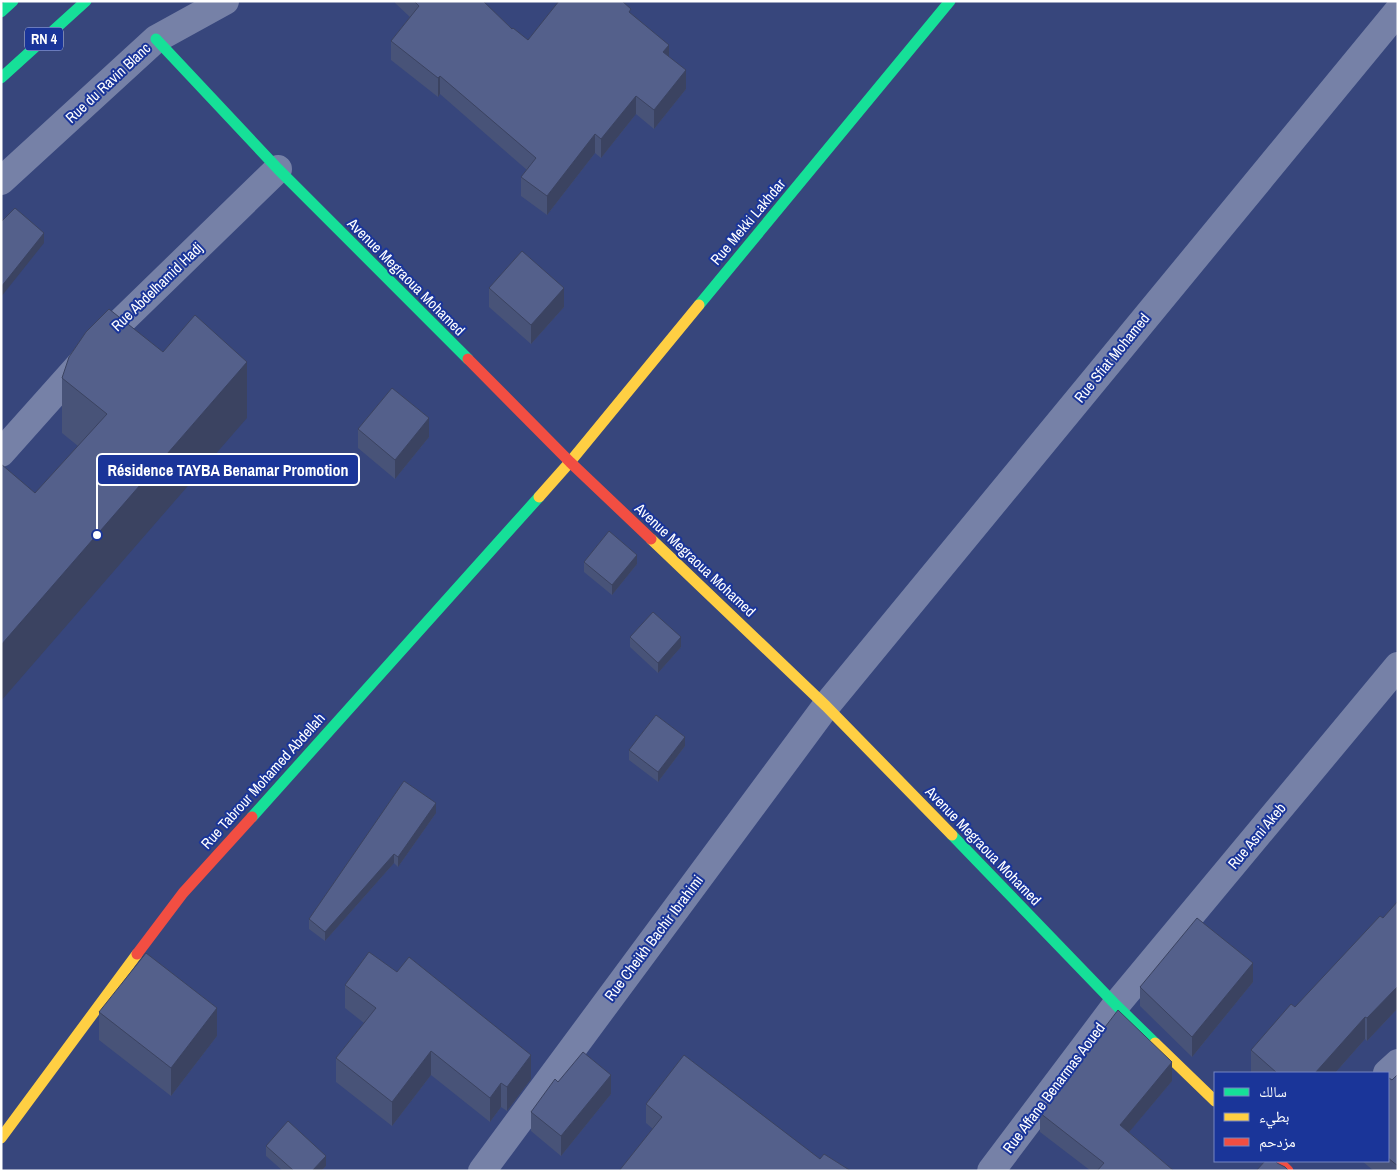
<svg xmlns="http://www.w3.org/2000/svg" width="1399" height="1172" font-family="'Archivo Narrow','Noto Naskh Arabic',sans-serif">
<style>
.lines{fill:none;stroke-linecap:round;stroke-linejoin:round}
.street{stroke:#7681a7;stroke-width:28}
.fast{stroke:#16e098;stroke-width:11}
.slow{stroke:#ffcf43;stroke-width:11}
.jam{stroke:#f24e42;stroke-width:11}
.wall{fill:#485378}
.shaded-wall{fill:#3b4361}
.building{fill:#54608b;stroke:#3b4361}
.labels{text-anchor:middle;stroke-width:4;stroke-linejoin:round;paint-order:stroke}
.shield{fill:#1a3599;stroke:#bac2e0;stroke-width:1}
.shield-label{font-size:14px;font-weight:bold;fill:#fff}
.street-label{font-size:15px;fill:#fff;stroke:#1a3599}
.leader{fill:none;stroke:#fff;stroke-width:2}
.callout-dot{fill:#fff;stroke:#1a3599;stroke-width:2}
.callout{fill:#1a3599;stroke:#fff;stroke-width:2}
.callout-label{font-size:16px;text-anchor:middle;font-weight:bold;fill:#fff}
</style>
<rect width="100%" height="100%" fill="#37467c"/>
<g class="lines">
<path class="street" d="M1,181L156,39L225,1
M1,453L100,342L278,169
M1387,1073L1398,1063
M482,1171L826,706L1398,11
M991,1171L1116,1005L1398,666"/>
<path class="fast" d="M1,12L13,1
M156,39L278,169L468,359
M1,78L86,1
M699,305L950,1
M252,817L539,497
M952,835L1116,1005L1155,1043"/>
<path class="slow" d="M539,497L570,462L699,305
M651,539L826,706L952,835
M1155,1043L1215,1101
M1,1138L137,954"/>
<path class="jam" d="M468,359L570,462L651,539
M137,954L183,893L252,817
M1278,1161L1288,1171"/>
</g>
<path class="wall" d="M395,1H483L512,29L528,40L631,15L669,56L686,89L654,129L636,114L601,158L595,153L547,215L521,196V177L527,170L440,94L438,97L391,60V41L410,17L395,3Z
M489,288L564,307L531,344L489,307Z
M62,378L247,418L35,493L78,446L62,433Z
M358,429L429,437L395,479L358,448Z
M584,562L637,564L612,595L584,572Z
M630,637L681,647L658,673L630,647Z
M685,746L658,782L629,760V750Z
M436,813L398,867L394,863L325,941L309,929V919Z
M1398,901V1008L1367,1041L1365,1039L1335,1073H1252L1251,1072V1050L1295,1007L1383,918Z
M1253,982L1192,1057L1140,1006V987Z
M345,985L531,1079L507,1111L501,1107L490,1122L431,1075L392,1126L336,1082V1058L364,1023L345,1008Z
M99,1012L217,1036L171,1096L99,1040Z
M1398,1074V1171H1374L1362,1161H1388V1079L1392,1080Z
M1172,1081L1129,1132L1174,1171H1091L1040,1132V1113Z
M558,1082L611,1094L561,1156L531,1131V1112Z
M646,1104L820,1159L653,1129L646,1123Z
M266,1146L326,1166L321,1171H283L266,1156Z"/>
<path class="shaded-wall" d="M669,45V64L663,52Z
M686,70V89L654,129V110Z
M440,76V94L438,97V78Z
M636,96V114L601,158V139Z
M595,134V153L547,215V196Z
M44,233V243L1,297V287Z
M564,288V307L531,344V325Z
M247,362V418L1,701V645Z
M429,418V437L395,479V460Z
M637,555V564L612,595V585Z
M681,637V647L658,673V663Z
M685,737V746L658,782V772Z
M436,803V813L398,867V857Z
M394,854V863L325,941V932Z
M1253,963V982L1192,1057V1037Z
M1398,986V1008L1367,1041V1018Z
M217,1008V1036L171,1096V1068Z
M1365,1017V1039L1335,1073H1315Z
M431,1051V1075L392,1126V1102Z
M531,1055V1079L507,1111V1087Z
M1172,1062V1081L1120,1143V1125Z
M611,1075V1094L561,1156V1136Z
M501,1083V1107L490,1122V1098Z
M326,1156V1166L321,1171H312Z"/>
<path class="building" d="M414,1H483L512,29L513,28L528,40L559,1H622L631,9L629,12L669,45L663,52L686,70L654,110L636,96L601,139L595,134L547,196L521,177L536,158L440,76L438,78L391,41L419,6Z
M15,208L44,233L1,287V222Z
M522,251L564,288L531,325L489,288Z
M109,309L163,352L195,315L247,362L1,645V464L35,493L107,414L62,378L69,357L86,332Z
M392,388L429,418L395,460L358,429Z
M609,531L637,555L612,585L584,562Z
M653,612L681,637L658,663L630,637Z
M656,715L685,737L658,772L629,750Z
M404,781L436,803L398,857L394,854L325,932L309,919Z
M1398,901V986L1367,1018L1365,1017L1315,1073H1277L1251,1050L1291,1004L1295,1007L1380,916L1383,918Z
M1197,918L1253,963L1192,1037L1140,987Z
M369,952L397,972L409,957L531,1055L507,1087L501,1083L490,1098L431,1051L392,1102L336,1058L376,1008L345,985Z
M146,953L217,1008L171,1068L99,1012Z
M1118,1010L1172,1062L1120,1125L1174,1171H1097L1104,1163L1040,1113Z
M583,1052L611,1075L561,1136L531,1112L555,1079L558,1082Z
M684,1055L820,1159L824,1154L851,1171H619L662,1117L646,1104Z
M1398,1074V1166L1388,1158V1079L1389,1078L1392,1080Z
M288,1121L326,1156L312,1171H294L266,1146Z
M1265,1161H1275L1277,1163L1285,1167L1289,1171H1256Z"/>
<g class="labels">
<rect class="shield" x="25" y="27.5" width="38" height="23" rx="4"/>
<g class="shield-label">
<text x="44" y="44">RN 4</text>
</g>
<g class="street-label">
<text transform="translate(108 83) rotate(-43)" y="5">Rue du Ravin Blanc</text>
<text transform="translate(748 222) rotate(-50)" y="5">Rue Mekki Lakhdar</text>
<text transform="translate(406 277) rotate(45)" y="5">Avenue Megraoua Mohamed</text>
<text transform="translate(157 287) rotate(-44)" y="5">Rue Abdelhamid Hadj</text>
<text transform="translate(1112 358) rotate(-51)" y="5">Rue Sfiat Mohamed</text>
<text transform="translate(695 560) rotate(43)" y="5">Avenue Megraoua Mohamed</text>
<text transform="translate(263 781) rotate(-48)" y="5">Rue Tabrour Mohamed Abdellah</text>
<text transform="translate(1257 836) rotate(-50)" y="5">Rue Asni Akeb</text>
<text transform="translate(983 846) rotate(46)" y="5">Avenue Megraoua Mohamed</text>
<text transform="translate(654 938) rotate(-53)" y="5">Rue Cheikh Bachir Ibrahimi</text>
<text transform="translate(1054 1088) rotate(-53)" y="5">Rue Affane Benarmas Aoued</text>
</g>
</g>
<path class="leader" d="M97 535L97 470"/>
<circle class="callout-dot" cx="97" cy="535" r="5"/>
<rect class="callout" x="97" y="454" width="262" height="31" rx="5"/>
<g class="callout-label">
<text x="228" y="476">Résidence TAYBA Benamar Promotion</text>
</g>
<rect width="1399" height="1172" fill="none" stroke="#ffffff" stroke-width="5"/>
<rect x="1214" y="1072" width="175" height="90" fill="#1a3599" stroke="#7686c2"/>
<rect x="1224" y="1088" width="25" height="8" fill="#16e098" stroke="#7686c2"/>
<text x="1259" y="1097" font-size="15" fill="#ffffff">سالك</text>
<rect x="1224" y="1113" width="25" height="8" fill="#ffcf43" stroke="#7686c2"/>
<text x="1259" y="1122" font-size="15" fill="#ffffff">بطيء</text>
<rect x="1224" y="1138" width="25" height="8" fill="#f24e42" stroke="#7686c2"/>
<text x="1259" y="1147" font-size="15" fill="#ffffff">مزدحم</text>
</svg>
